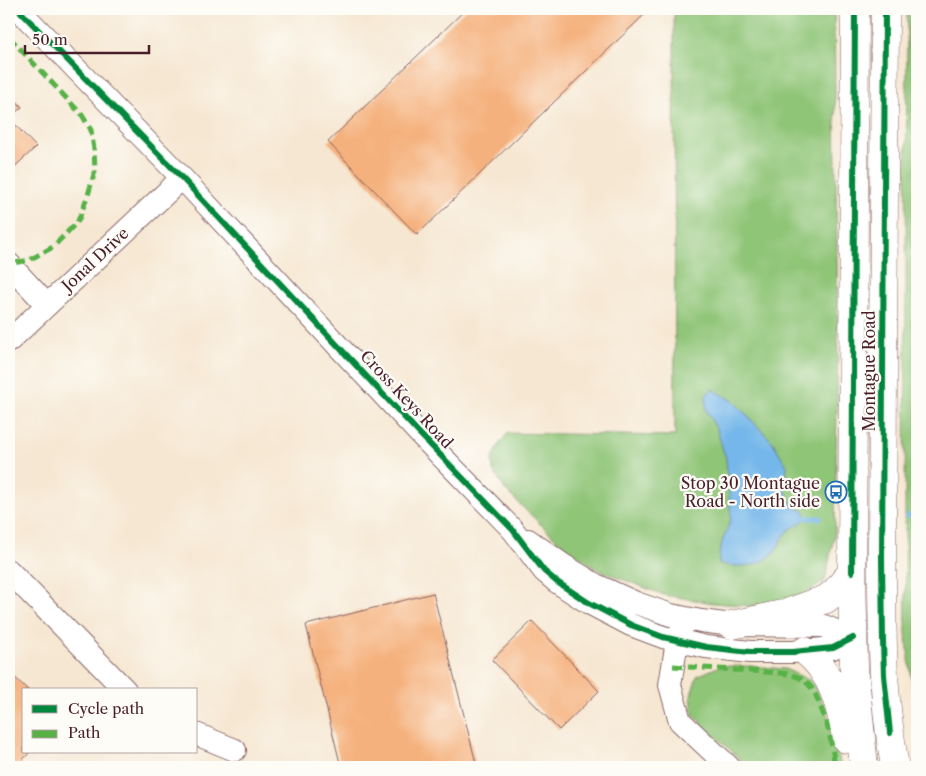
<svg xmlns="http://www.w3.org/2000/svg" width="926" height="776" font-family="'Libre Caslon Text',serif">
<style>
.green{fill:#8fc577;stroke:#6c7251}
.water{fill:#75b7ea;stroke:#606b8a}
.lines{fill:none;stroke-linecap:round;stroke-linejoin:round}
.stream{stroke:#75b7ea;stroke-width:5}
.building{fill:#f5b17d}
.minor-casing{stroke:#866565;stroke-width:24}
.major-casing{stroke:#866565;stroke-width:29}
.minor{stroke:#fff;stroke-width:22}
.major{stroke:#fff;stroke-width:28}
.quiet{stroke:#57b146;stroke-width:5;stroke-dasharray:10 5;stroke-linecap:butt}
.cycleway-casing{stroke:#fdfcf7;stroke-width:9}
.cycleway{stroke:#00873e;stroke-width:6}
.labels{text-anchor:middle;stroke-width:4.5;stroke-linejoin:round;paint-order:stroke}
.street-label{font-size:16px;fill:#4a1f2b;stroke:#fdfcf7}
.poi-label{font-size:16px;fill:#4a1f2b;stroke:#fdfcf7;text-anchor:end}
</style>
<rect width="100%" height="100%" fill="#fdfcf7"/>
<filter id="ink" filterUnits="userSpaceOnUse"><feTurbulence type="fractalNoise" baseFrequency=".02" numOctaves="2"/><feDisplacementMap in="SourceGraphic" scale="10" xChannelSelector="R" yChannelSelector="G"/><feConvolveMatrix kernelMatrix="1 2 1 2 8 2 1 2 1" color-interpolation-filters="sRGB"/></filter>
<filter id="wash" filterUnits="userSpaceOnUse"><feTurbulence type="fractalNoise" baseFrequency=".0096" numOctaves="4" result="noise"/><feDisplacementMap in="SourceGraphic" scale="20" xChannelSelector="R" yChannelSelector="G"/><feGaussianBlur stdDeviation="1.12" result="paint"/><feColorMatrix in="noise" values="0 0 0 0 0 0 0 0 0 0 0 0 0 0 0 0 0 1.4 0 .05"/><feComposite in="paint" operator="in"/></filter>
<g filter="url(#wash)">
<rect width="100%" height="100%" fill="#f6e7d2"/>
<path class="green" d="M674,9H834L838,343L835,532L825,581L801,597L751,606L713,603L664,595L598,570L558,541L507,492L493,471L492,460L500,443L508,433L675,436Z
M907,9H917V725L906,634L905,519Z
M720,666H751L785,669L811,681L824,704L837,748L841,767H748L693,715L691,695L697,676Z"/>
<path class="water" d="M712,389L732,400L772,441L787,466L785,490L792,505L805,512L806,518C801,525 793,526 787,532C782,538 779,546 774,552C760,569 739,567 719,564V554L723,539L731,519L726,459L717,430L706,410V396Z"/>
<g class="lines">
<path class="stream" d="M908,516L917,514
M806,518H820"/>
</g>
<g id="blocks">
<path class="building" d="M466,9H650L417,235L328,142Z
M9,93L22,107L9,118L36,147L9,172Z
M433,593L477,767H341L306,625Z
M532,621L599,691L559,730L492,660Z
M9,672L28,690H24V752H30L16,767H9Z"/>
</g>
</g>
<g filter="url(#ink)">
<use href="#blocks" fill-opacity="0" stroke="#866565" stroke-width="1"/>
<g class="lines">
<g class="minor-casing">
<path id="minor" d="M18,9L182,178L418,432L513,530L544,571L557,582L589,603L631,625L663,637L706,647L750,652H793L833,648L853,638
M9,264L47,305
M9,341L182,178
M528,540L563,565L596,585L636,603L671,615L701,621L732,625L824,626L853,638
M9,571L125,690
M682,628L677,641L670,685L680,721L729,767
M196,734L235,750"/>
</g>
<g class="major-casing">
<path id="major" d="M855,9L852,572L854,668L864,767
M885,9L882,558C882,597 882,636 884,675C886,706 890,737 895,767
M732,625L787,613L826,599L835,592L852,572
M805,651C832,672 841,706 846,739"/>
</g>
<use href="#minor" class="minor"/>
<use href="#major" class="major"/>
<path class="quiet" d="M9,37L82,115L91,130L94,149L95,171L88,195L78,221L53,247L29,260L9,264
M673,666L781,673C790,674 800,676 806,682C814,689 817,697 820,706C829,727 832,745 835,767"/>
<g class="cycleway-casing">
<path id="cycleway" d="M18,9L182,178L418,432L513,530L544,571L557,582L589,603L631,625L663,637L706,647L750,652H793L833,648L853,638
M885,9L882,558L883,642L884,675L890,733
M852,572L855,9"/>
</g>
<use href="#cycleway" class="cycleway"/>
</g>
</g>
<defs>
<g id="bus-ring" transform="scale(1.125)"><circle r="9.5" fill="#fdfcf7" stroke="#1f6fb2" stroke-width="1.5"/><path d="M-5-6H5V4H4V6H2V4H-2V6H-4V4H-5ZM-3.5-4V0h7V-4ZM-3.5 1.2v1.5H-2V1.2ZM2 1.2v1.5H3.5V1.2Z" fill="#1f6fb2"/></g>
</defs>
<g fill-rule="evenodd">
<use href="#bus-ring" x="836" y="492"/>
</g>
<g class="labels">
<g class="street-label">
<text transform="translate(95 259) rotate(-43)" y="6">Jonal Drive</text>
<text transform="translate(869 371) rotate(-90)" y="6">Montague Road</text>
<text transform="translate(407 399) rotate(47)" y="6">Cross Keys Road</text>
</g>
<g class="poi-label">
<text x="820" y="489">Stop 30 Montague<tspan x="820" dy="18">Road - North side</tspan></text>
</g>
</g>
<rect width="926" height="776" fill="none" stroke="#fdfcf7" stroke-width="30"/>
<rect x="22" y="688" width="175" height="65" fill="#fdfcf7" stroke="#b5a4a5"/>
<rect x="32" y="705" width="25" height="8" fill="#00873e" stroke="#b5a4a5"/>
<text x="68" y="714" font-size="15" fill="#4a1f2b">Cycle path</text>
<rect x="32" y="730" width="25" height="8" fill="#57b146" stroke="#b5a4a5"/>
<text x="68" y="738" font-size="15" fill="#4a1f2b">Path</text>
<path d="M25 45v8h124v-8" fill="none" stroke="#4a1f2b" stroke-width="2.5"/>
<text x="32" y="45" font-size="15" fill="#4a1f2b" stroke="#fdfcf7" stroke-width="4" paint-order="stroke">50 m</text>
</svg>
